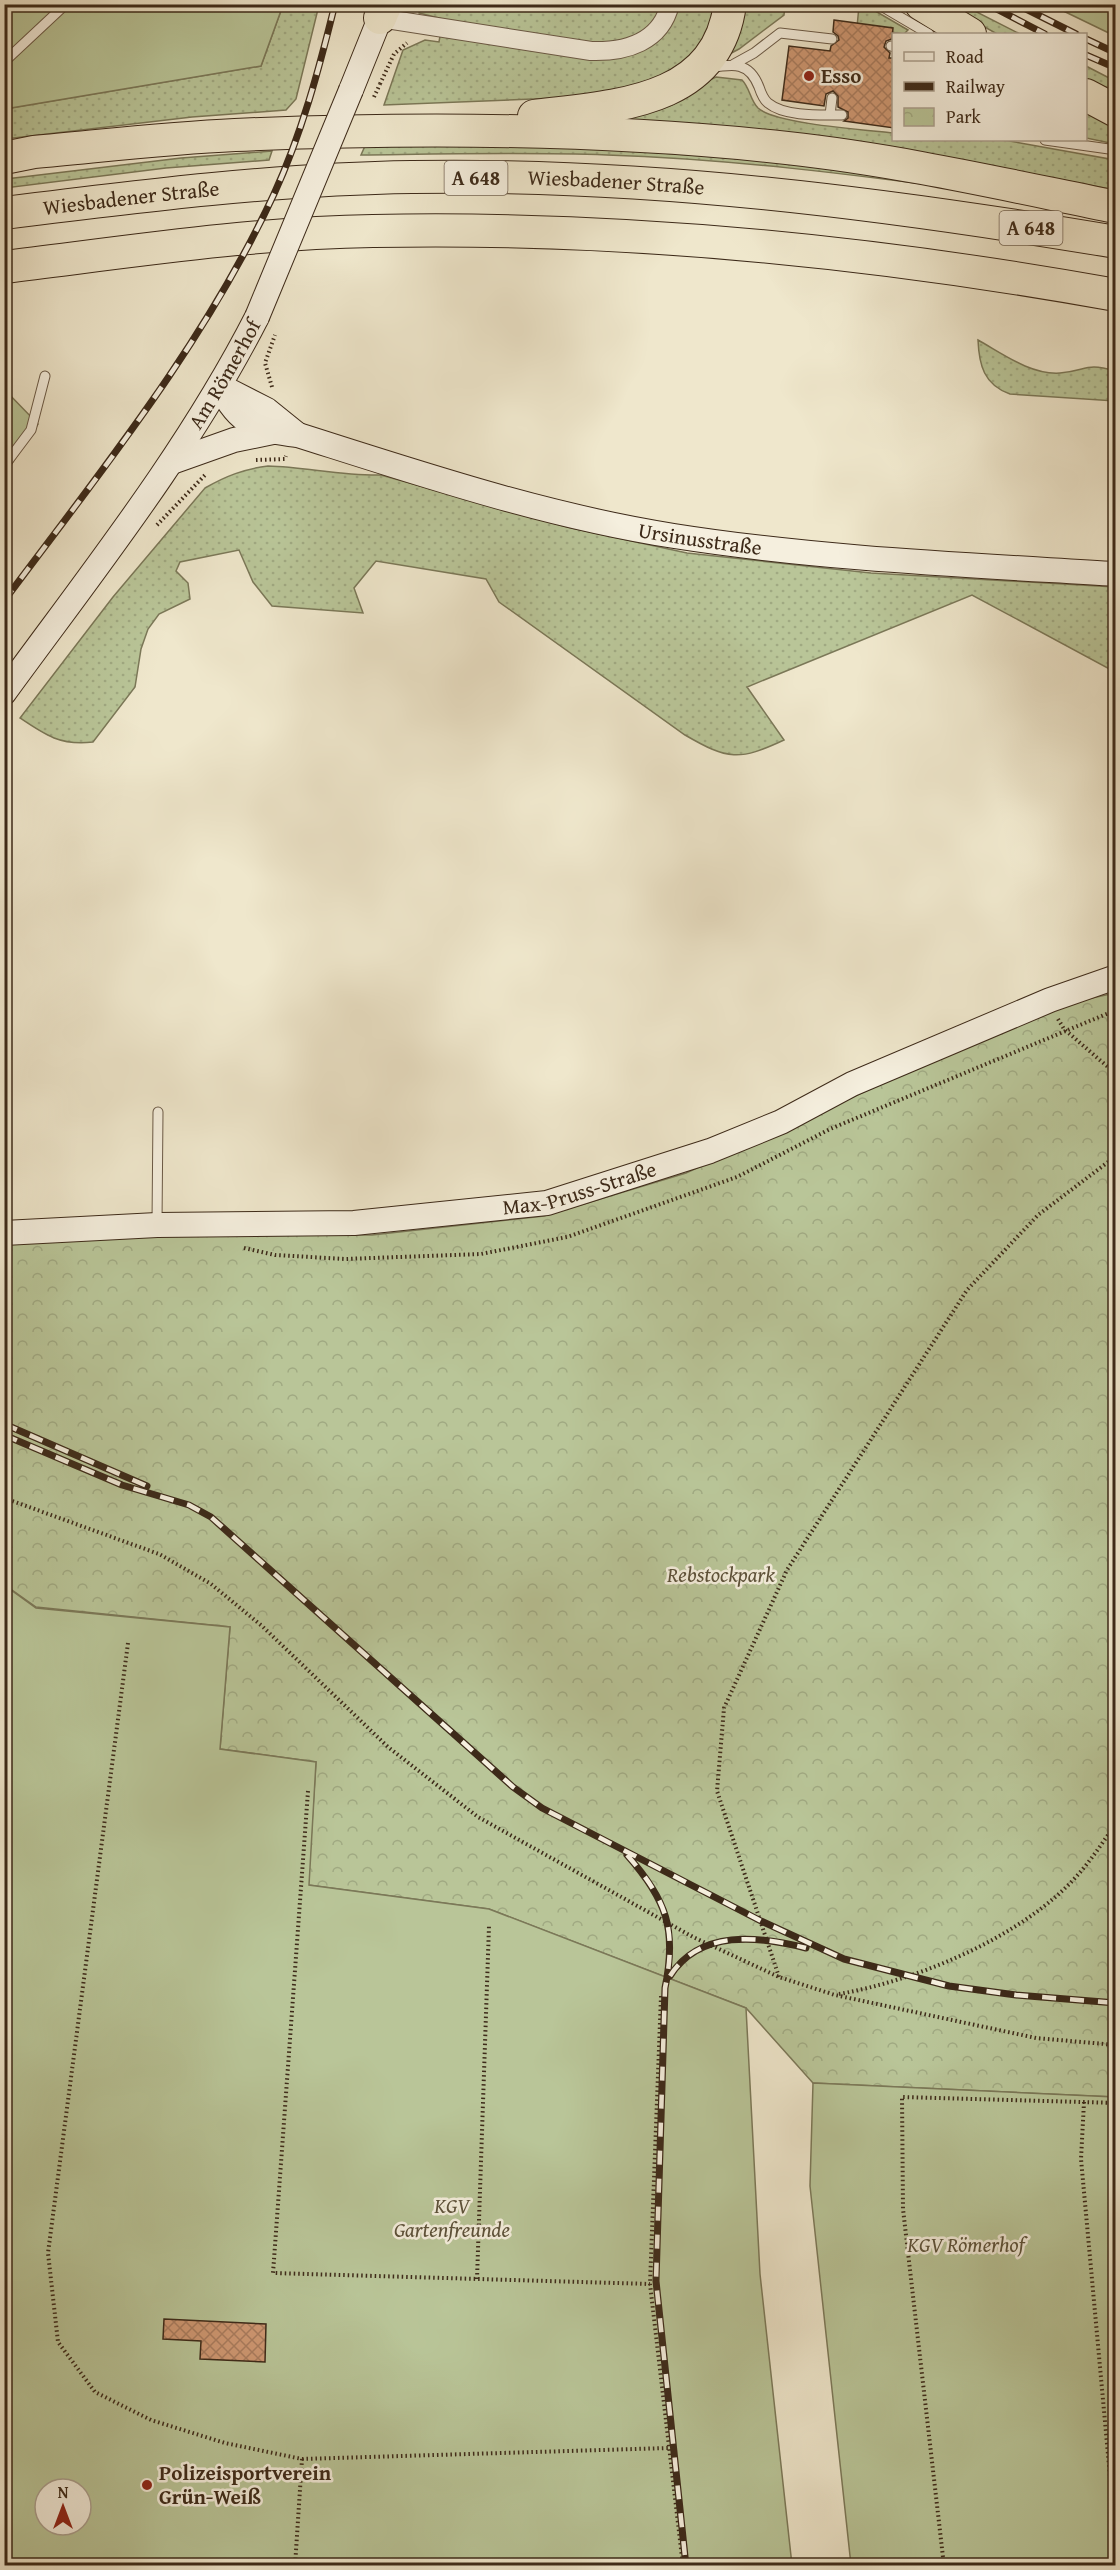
<svg xmlns="http://www.w3.org/2000/svg" width="1120" height="2570" font-family="'Gentium Book Plus',serif">
<style>
.grass{fill:url(#grass-dots);stroke:#7b7858;stroke-width:1.5}
.park{fill:url(#park-crowns);stroke:#7b7858;stroke-width:1.5}
.garden{fill:#b9c598;stroke:#7b7858;stroke-width:1.5;fill-rule:evenodd}
.building{fill:url(#building-cross-hatch);stroke:#3d2a19;stroke-width:1.5}
.lines{fill:none;stroke-linecap:round;stroke-linejoin:round}
.service-casing{stroke:#6a5946;stroke-width:11}
.minor-casing{stroke:#6a5946;stroke-width:20}
.secondary-casing{stroke:#3d2a19;stroke-width:26}
.motorway-casing{stroke:#3d2a19;stroke-width:34}
.path{stroke:#3d2a19;stroke-width:4;stroke-dasharray:1.5 3;stroke-linecap:butt}
.service{stroke:#f5efde;stroke-width:9}
.minor{stroke:#f5efde;stroke-width:18}
.secondary{stroke:#f5efde;stroke-width:24}
.motorway{stroke:#efe7cc;stroke-width:32}
.rail-casing{stroke:#3d2a19;stroke-width:7}
.rail{stroke:#f5efde;stroke-width:4.5;stroke-dasharray:14;stroke-linecap:butt}
.secondary-bridge-casing{stroke:#3d2a19;stroke-width:26;stroke-linecap:butt}
.path-bridge{stroke:#3d2a19;stroke-width:4;stroke-dasharray:1.5 3;stroke-linecap:butt}
.secondary-bridge{stroke:#f5efde;stroke-width:24}
.poi-dot{fill:#8f2418;stroke:#f5efde;stroke-width:2}
.labels{text-anchor:middle;stroke-width:5;stroke-linejoin:round;paint-order:stroke}
.shield{fill:#f5efde;stroke:#746554;stroke-width:1.5}
.shield-label{font-size:20px;font-weight:bold;fill:#3d2a19}
.poi-label{font-size:21px;font-weight:bold;fill:#3d2a19;stroke:#f5efde;text-anchor:start}
.street-label{font-size:21px;fill:#3d2a19;stroke:#f5efde}
.park-label{font-size:21px;font-style:italic;fill:#5c5139;stroke:#f5efde}
</style>
<defs>
<pattern id="grass-dots" width="8" height="8" patternUnits="userSpaceOnUse" patternTransform="scale(1.5)"><rect width="8" height="8" fill="#b9c598"/><path d="M2 2h.1M6 6h.1" fill="none" stroke="#a0a982" stroke-width="1.8" stroke-linecap="round"/></pattern>
<pattern id="park-crowns" width="20" height="18" patternUnits="userSpaceOnUse" patternTransform="scale(1.5)"><rect width="20" height="18" fill="#b9c598"/><path d="M2 6a3 3 0 1 1 6 0M12 15a3 3 0 1 1 6 0" fill="none" stroke="#a0a982"/></pattern>
<pattern id="building-cross-hatch" width="8" height="8" patternUnits="userSpaceOnUse" patternTransform="scale(1.5)"><rect width="8" height="8" fill="#cf9873"/><path d="M0 0l8 8M0 8l8-8" fill="none" stroke="#a97c5e"/></pattern>
</defs>
<rect width="100%" height="100%" fill="#efe7cc"/>
<filter id="stains"><feTurbulence type="fractalNoise" baseFrequency=".00333" numOctaves="4"/><feColorMatrix values="0 0 0 0 .2 0 0 0 0 .09 0 0 0 0 .02 0 0 0 .5 -.17"/></filter>
<radialGradient id="worn" r=".72"><stop offset=".6" stop-color="#630" stop-opacity="0"/><stop offset="1" stop-color="#630" stop-opacity=".3"/></radialGradient>
<path class="grass" d="M283,5H319L296,99L286,110L192,117L5,139L4,109L261,66Z
M421,5H720L707,42L661,82L582,97L384,105L403,50L425,40L439,42L443,19L419,13Z
M741,5H785L784,15L739,49L724,57Z
M850,5H865L908,30L904,34L857,27L859,6Z
M946,5H963L1020,34H997Z
M1086,66L1115,81V99L1086,83Z
M716,77L742,80C750,88 750,100 758,108C775,124 867,130 893,133L894,140H1004L1115,160V190L887,146L789,133L597,120C621,117 649,115 672,105C687,97 699,84 716,77Z
M1086,108L1115,123V144L1086,138Z
M365,146H567L812,164L973,191C851,174 729,159 607,155C525,152 443,154 361,155Z
M272,151L269,160L166,168L5,188V179L14,178L181,158Z
M978,340C1003,354 1031,375 1060,373C1087,371 1085,362 1115,371V401L1010,394C984,385 979,365 978,340Z
M268,466C306,467 342,476 381,475L567,527L687,553L871,573L1115,587V672L972,595L747,687L784,740C739,761 728,760 685,735L499,602L486,579L376,561L354,588L363,613L272,606L253,582L239,550L180,562L176,571L188,583L190,599L159,614L148,629L141,649L135,687L93,742C61,746 45,735 20,718L113,597L205,488C226,476 244,469 268,466Z"/>
<path class="park" d="M1115,993V2097L813,2083L746,2008L489,1909L308,1885L316,1762L220,1749L230,1627L36,1607L5,1585V1242L100,1234L372,1235L544,1216L686,1173L1050,1007Z"/>
<path class="garden" d="M5,5H283L261,66L5,109Z
M1051,5H1115V36Z
M5,390L38,424L5,474Z
M4,1585L36,1608L230,1627L220,1749L316,1762L309,1885L489,1909L746,2008L760,2274L792,2565H5ZM45,2489H81V2525H45Z
M813,2083L1115,2097V2565H851L810,2186Z"/>
<path class="building" d="M834,20L893,28L892,39L886,41L884,47L890,53L889,58H894V128L844,121L848,118V112L838,107V96L833,91L826,94L824,106L782,100L789,46L830,51L831,46L839,40L838,36L833,32Z
M164,2319L266,2324L265,2362L200,2359L201,2341L163,2339Z"/>
<g class="lines">
<g class="service-casing">
<path id="service" d="M878,4L929,34
M891,46L894,47
M4,62L66,4
M734,64L754,53L780,33L832,39
M709,68C733,64 749,61 759,87C761,93 763,99 768,103C785,117 821,115 842,115
M830,115L832,98
M1045,140L1116,150
M4,466L31,430L45,376
M157,1223L158,1112"/>
</g>
<g class="minor-casing">
<path id="minor" d="M380,18L591,51C626,52 661,42 670,4"/>
</g>
<g class="secondary-casing">
<g id="secondary">
<path d="M351,90L380,18"/>
<path id="s1" d="M220,386C238,425 258,430 298,435C421,474 546,516 674,536C820,559 968,565 1116,574"/>
<path d="M220,386L267,410L298,435"/>
<path d="M172,462L234,440L273,432"/>
<path id="s2" d="M4,693C93,571 188,452 257,317"/>
<path id="s3" d="M4,1233L157,1225L354,1223L547,1203L710,1151L781,1122L852,1084L1050,1000L1116,977"/>
</g>
</g>
<g class="motorway-casing">
<g id="motorway">
<path d="M921,4L970,34"/>
<path d="M380,18L386,4"/>
<path d="M1086,95L1116,111"/>
<path d="M534,116C614,106 717,104 730,4"/>
<path d="M4,158L34,152C101,146 168,138 235,135C419,127 604,128 787,148C898,160 1007,185 1116,207"/>
<path id="s4" d="M4,213C140,196 276,179 412,177C649,173 883,203 1116,242"/>
<path d="M4,267C127,252 249,233 373,231C622,226 871,251 1116,295"/>
</g>
</g>
<path class="path" d="M380,84L394,54L407,43
M272,387L265,363L275,335
M256,460L285,459L286,456
M157,525L206,474
M4,723L11,714
M1058,1019L1064,1029L1116,1074
M244,1248L275,1255L345,1259L481,1254L567,1237L737,1177L830,1129L1116,1010
M4,1498L159,1554L211,1584L262,1626L388,1747L478,1817L693,1937L779,1977L835,1995L1036,2038L1116,2045
M128,1643L48,2253L58,2342L95,2392L151,2420L225,2443L302,2459L295,2566
M308,1791L273,2273L650,2284
M779,1977L717,1791L724,1708L787,1570L967,1290L1038,1215L1116,1156
M839,1994C913,1981 1006,1943 1062,1891C1083,1872 1100,1847 1116,1823
M661,1996L650,2284L683,2566
M1084,2102L1081,2159L1116,2542
M477,2279L489,1926
M302,2459L668,2448
M944,2566L903,2209L902,2097L1116,2103"/>
<use href="#service" class="service"/>
<use href="#minor" class="minor"/>
<use href="#secondary" class="secondary"/>
<use href="#motorway" class="motorway"/>
<g class="rail-casing">
<path id="rail" d="M987,4L1045,34
M1016,4L1076,34
M1086,39L1116,53
M1086,55L1116,68
M4,601C101,471 205,343 274,194C302,133 319,69 335,4
M4,1424L147,1486
M4,1435L122,1485L189,1505L211,1517L513,1787L542,1808L761,1921L844,1959L949,1986L1016,1995L1116,2003
M627,1855C667,1900 677,1930 665,1988L656,2281L686,2566
M670,1976C700,1929 759,1936 806,1948"/>
</g>
<use href="#rail" class="rail"/>
<g class="secondary-bridge-casing">
<path id="secondary-bridge" d="M257,317L351,90"/>
</g>
<path class="path-bridge" d="M374,97L380,84"/>
<use href="#secondary-bridge" class="secondary-bridge"/>
</g>
<g class="poi-dot">
<circle cx="809" cy="76" r="6"/>
<circle cx="147" cy="2485" r="6"/>
</g>
<g class="labels">
<g class="shield">
<rect x="444.5" y="161" width="63" height="34" rx="4.5"/>
<rect x="999.5" y="211" width="63" height="34" rx="4.5"/>
</g>
<g class="shield-label">
<text x="476" y="185">A 648</text>
<text x="1031" y="235">A 648</text>
</g>
<g class="poi-label">
<text x="821" y="83">Esso</text>
<text x="159" y="2480">Polizeisportverein<tspan x="159" dy="24">Grün-Weiß</tspan></text>
</g>
<g class="street-label">
<text dy="7" stroke="none"><textPath href="#s4" startOffset="614">Wiesbadener Straße</textPath></text>
<text dy="7" stroke="none"><textPath href="#s4" startOffset="128">Wiesbadener Straße</textPath></text>
<text dy="7" stroke="none"><textPath href="#s2" startOffset="388">Am Römerhof</textPath></text>
<text dy="7" stroke="none"><textPath href="#s1" startOffset="514">Ursinusstraße</textPath></text>
<text dy="7" stroke="none"><textPath href="#s3" startOffset="579">Max-Pruss-Straße</textPath></text>
</g>
<g class="park-label">
<text x="721" y="1582">Rebstockpark</text>
<text x="452" y="2213">KGV<tspan x="452" dy="24">Gartenfreunde</tspan></text>
<text x="966" y="2252">KGV Römerhof</text>
</g>
</g>
<rect width="1120" height="2570" fill="none" stroke="#efe7cc" stroke-width="24"/>
<rect x="6" y="6" width="1108" height="2558" fill="none" stroke="#3d2a19" stroke-width="3"/>
<rect x="12" y="12" width="1096" height="2546" fill="none" stroke="#3d2a19" stroke-width="1.5"/>
<rect x="892" y="33" width="195" height="108" fill="#f5efde" stroke="#aba08f" stroke-width="1.5"/>
<rect x="904" y="52" width="30" height="9" fill="#f5efde" stroke="#aba08f" stroke-width="1.5"/>
<text x="946" y="63" font-size="18" fill="#3d2a19">Road</text>
<rect x="904" y="82" width="30" height="9" fill="#3d2a19" stroke="#aba08f" stroke-width="1.5"/>
<text x="946" y="93" font-size="18" fill="#3d2a19">Railway</text>
<rect x="904" y="108" width="30" height="18" fill="url(#park-crowns)" stroke="#aba08f" stroke-width="1.5"/>
<text x="946" y="123" font-size="18" fill="#3d2a19">Park</text>
<g transform="translate(63 2507)"><circle r="28" fill="#f5efde" stroke="#aba08f" stroke-width="1.5"/>
<path d="M0-4.5L10 22L0 15L-10 22Z" fill="#8f2418"/>
<text y="-9" font-size="16" font-weight="bold" text-anchor="middle" fill="#3d2a19">N</text>
</g>
<rect width="100%" height="100%" filter="url(#stains)"/>
<rect width="100%" height="100%" fill="url(#worn)"/>
</svg>
